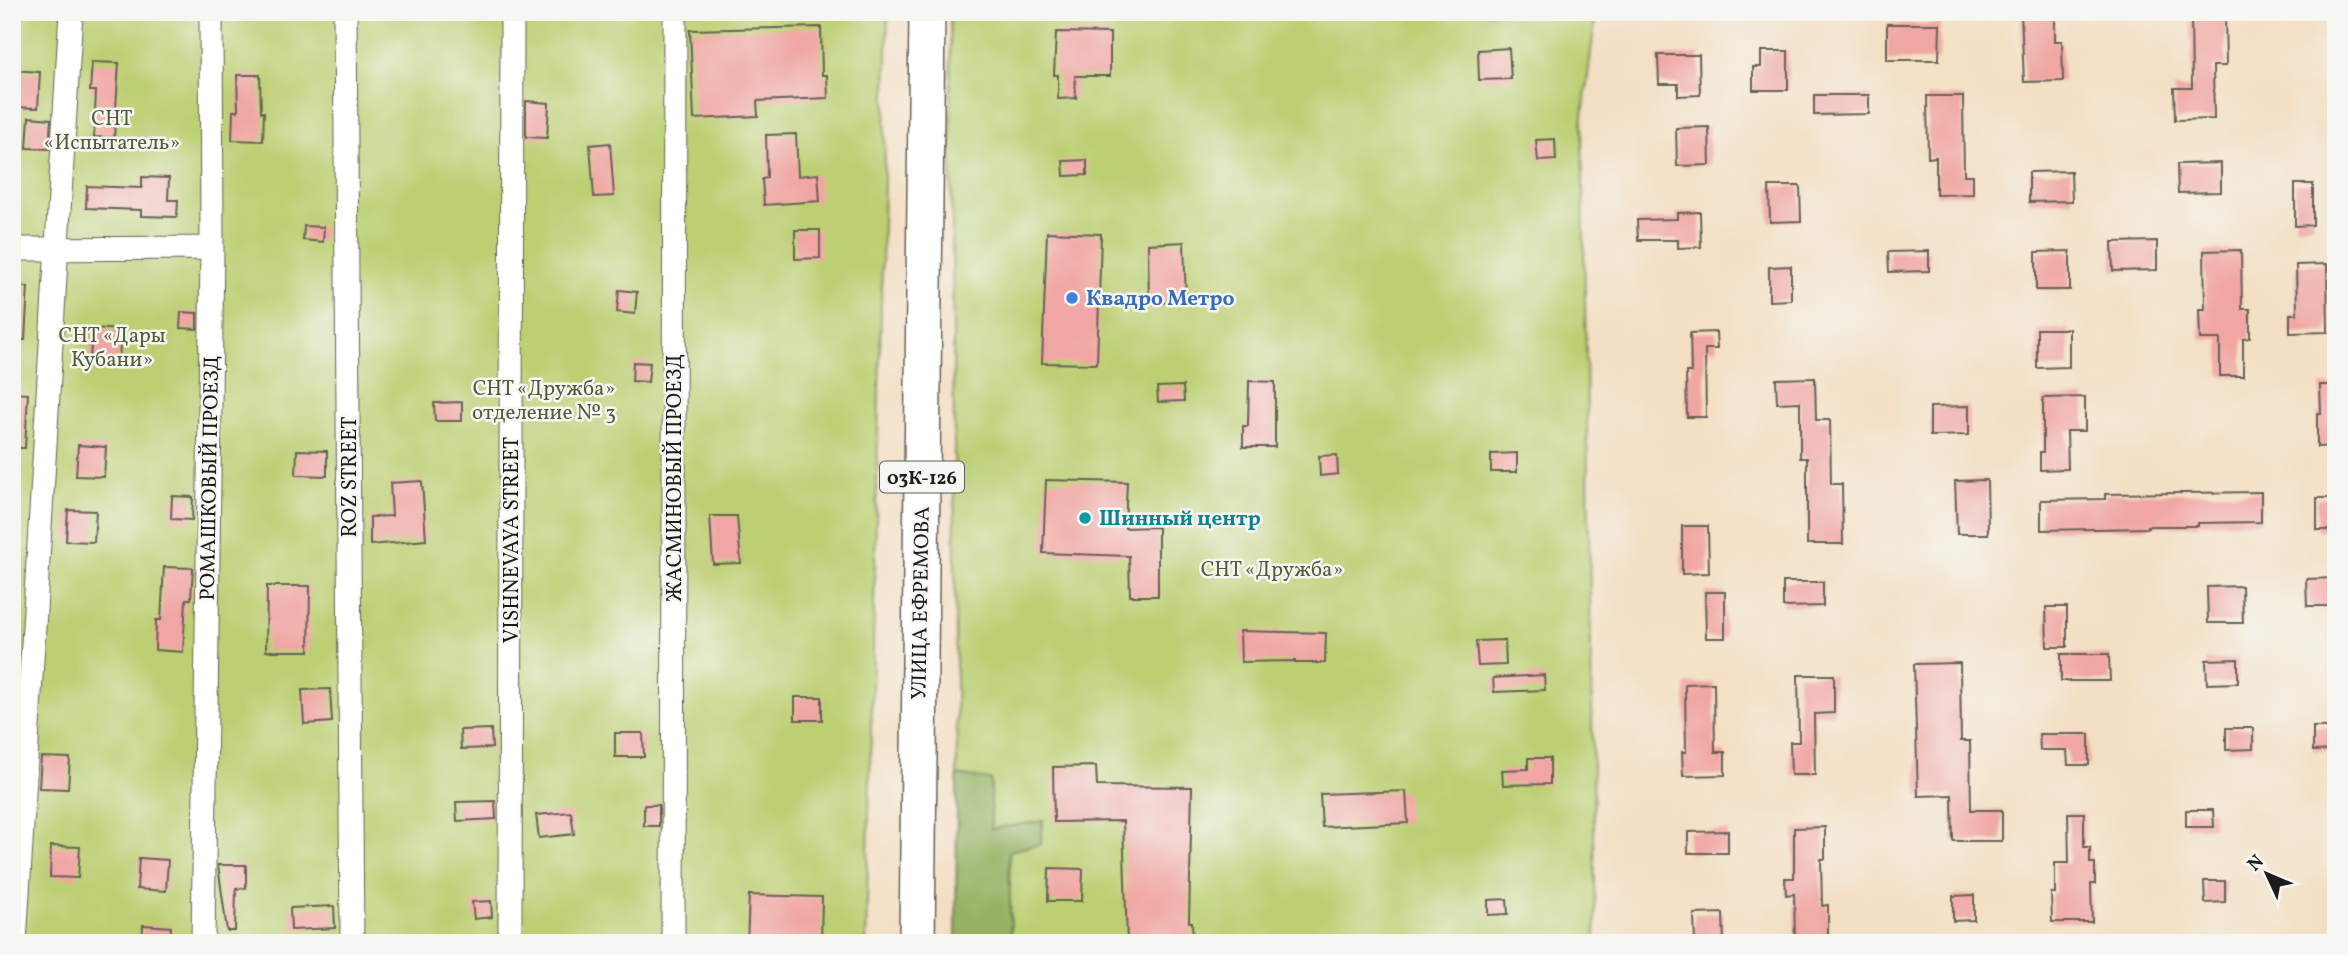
<svg xmlns="http://www.w3.org/2000/svg" width="2348" height="955" font-family="Vollkorn,serif">
<style>
.green{fill:#bccf72;stroke:#6c7647;stroke-width:2}
.forest{fill:#95b264;stroke:#586740;stroke-width:2}
.building{fill:#f0a6a2}
.lines{fill:none;stroke-linecap:round;stroke-linejoin:round}
.minor-casing{stroke:#676056;stroke-width:25}
.primary-casing{stroke:#676056;stroke-width:38}
.minor{stroke:#fff;stroke-width:23}
.primary{stroke:#fff;stroke-width:35}
.shop-dot{fill:#3f7fe0;stroke:#f6f6f2;stroke-width:2.5}
.culture-dot{fill:#0f9aa8;stroke:#f6f6f2;stroke-width:2.5}
.labels{text-anchor:middle;stroke-width:5;stroke-linejoin:round;paint-order:stroke}
.shield{fill:#f6f6f2;stroke:#5d5d5c;stroke-width:2}
.shield-label{font-size:19px;font-weight:bold;fill:#1c1c1c}
.park-label{font-size:21px;fill:#545b3a;stroke:#f6f6f2}
.shop-label{font-size:21px;font-weight:bold;fill:#366cbe;stroke:#f6f6f2;text-anchor:start}
.street-label{font-size:21px;fill:#1c1c1c;stroke:#f6f6f2}
.culture-label{font-size:21px;font-weight:bold;fill:#0d838f;stroke:#f6f6f2;text-anchor:start}
</style>
<rect width="100%" height="100%" fill="#f6f6f2"/>
<filter id="ink" filterUnits="userSpaceOnUse"><feTurbulence type="fractalNoise" baseFrequency=".0143" numOctaves="2"/><feDisplacementMap in="SourceGraphic" scale="14" xChannelSelector="R" yChannelSelector="G"/><feConvolveMatrix kernelMatrix="1 2 1 2 8 2 1 2 1" color-interpolation-filters="sRGB"/></filter>
<filter id="wash" filterUnits="userSpaceOnUse"><feTurbulence type="fractalNoise" baseFrequency=".00686" numOctaves="4" result="noise"/><feDisplacementMap in="SourceGraphic" scale="28" xChannelSelector="R" yChannelSelector="G"/><feGaussianBlur stdDeviation="1.57" result="paint"/><feColorMatrix in="noise" values="0 0 0 0 0 0 0 0 0 0 0 0 0 0 0 0 0 1.4 0 .05"/><feComposite in="paint" operator="in"/></filter>
<g filter="url(#wash)">
<rect width="100%" height="100%" fill="#f3dfc3"/>
<path class="green" d="M12,12H888L866,943H12Z
M950,12H1596L1582,123L1596,943H1011L1009,851L1043,821L990,829V781L957,775Z"/>
<path class="forest" d="M957,775L991,780V829L1043,821L1041,844L1009,851L1011,943H956Z"/>
<g id="blocks">
<path class="building" d="M2021,12H2055V41H2062L2063,81L2024,82Z
M2191,13H2225L2226,66H2213L2214,119L2175,120L2174,88H2192Z
M1887,24H1940L1939,60H1887Z
M821,27L822,75H827L828,98L757,101L758,116L694,119L690,30Z
M1056,32L1110,33V76H1075L1076,98L1058,99V75H1054Z
M1509,48L1511,79L1479,80L1478,50Z
M1761,51H1788V90H1753V67H1761Z
M1658,55H1699L1700,95L1678,96V84H1659Z
M92,62L119,63L114,138L94,137L96,91H90Z
M12,70L40,72L38,108L12,107Z
M237,75H260L261,112H264L263,141L232,140L233,111H238Z
M1814,95H1869V114L1814,115Z
M1927,96H1963L1964,175H1973V194L1936,195V157L1928,158Z
M526,101L549,103L547,138L526,137Z
M29,117L51,119L49,149L27,148Z
M1709,127L1710,165L1677,166L1676,128Z
M796,134L798,176L818,174L820,201L764,205L762,179L767,178L766,135Z
M1555,139L1556,160L1538,161L1536,140Z
M610,143L614,196L594,197L590,145Z
M1087,160V175L1064,176L1063,161Z
M2221,163V192L2178,193L2177,164Z
M2071,171L2072,201L2029,202V172Z
M142,177L169,178L168,200H178L177,217L141,216V210L86,208L87,186L142,188Z
M2295,184H2313V225L2295,226Z
M1769,186H1800L1801,221L1770,222Z
M1700,212L1701,247L1678,248V240H1638L1637,220L1677,219V213Z
M304,226L324,227L323,242L303,240Z
M795,230H820V258L795,259Z
M1047,232L1101,234L1097,364L1042,363Z
M2157,241V270L2113,271L2112,242Z
M1184,242L1186,302L1149,303L1148,244Z
M2241,250L2242,309H2250V338L2243,339V376H2220V339H2200L2199,309H2205L2204,251Z
M1929,251V271L1889,272L1888,252Z
M2070,251V290H2036V252Z
M2327,264L2328,332L2290,333V314H2297L2296,265Z
M1791,266V300L1769,301V267Z
M12,286L28,287L25,340H12Z
M619,290L637,292L635,314L617,312Z
M181,312L197,313V329L180,328Z
M92,328L121,330L119,361L90,359Z
M2037,329H2069V367L2037,368Z
M1716,332L1717,349H1705L1706,417H1687L1686,372H1691L1690,333Z
M633,362L650,363L648,382L632,381Z
M1815,378L1816,420H1830L1831,484H1842L1843,544H1807V458H1800V402L1777,403L1776,379Z
M1249,381L1275,382V447H1243V426H1248Z
M2320,385H2336V446L2317,447V413H2321Z
M1183,386L1184,401L1158,402L1157,387Z
M12,393L28,394L25,448H12Z
M2085,397V431H2067L2068,469L2040,470V452H2043V398Z
M462,402V421H435L434,403Z
M1969,406V435L1930,436V407Z
M78,445L106,447L104,477L76,476Z
M297,450L327,451V476L296,475Z
M1517,453V472H1491V454Z
M1337,455L1338,474L1320,476L1319,456Z
M1046,480L1127,482L1125,528L1158,527V596H1130L1129,556L1043,553Z
M1987,480L1988,534H1957L1955,481Z
M422,481L426,540L370,545V517L392,516L390,483Z
M2261,492V522L2198,523V526H2148V528L2041,530V500L2105,499V494Z
M172,496L193,497L192,520L171,519Z
M2317,498H2336V530H2317Z
M68,510L96,511L94,542L66,541Z
M710,516H737L741,563L713,564Z
M1682,526H1708L1709,573L1682,574Z
M164,567L193,568L191,599H186L183,652L155,650L156,620H161Z
M2336,578V606H2307L2306,579Z
M1783,582H1823V606L1783,607Z
M267,586H310L309,651H266Z
M2242,586L2243,623H2208L2207,587Z
M1705,592H1725V638H1706Z
M2046,607H2067V647H2047Z
M1240,631L1326,633L1325,663H1295V661L1241,662Z
M1505,640L1506,665L1478,666L1476,641Z
M2061,654H2109L2110,681H2061Z
M2238,659V683L2207,684L2206,660Z
M1960,663L1961,741H1970L1971,810H2002V841H1953L1952,795L1918,796L1914,664Z
M1544,675L1545,690L1494,692L1493,678Z
M1798,675H1834V713L1814,714L1815,775H1791L1790,742H1799Z
M1714,683L1715,752H1725V775L1683,776L1682,752H1686L1685,684Z
M330,689L332,722L304,724L302,690Z
M795,697H822V720H795Z
M2313,727H2336V750L2313,751Z
M2226,728H2253V749L2226,750Z
M491,729L492,748L461,749L460,730Z
M615,733H643L644,757H615Z
M2039,734H2089V765H2068L2067,750H2040Z
M41,757L70,758L68,789L39,788Z
M1528,758H1550V784L1503,785L1502,770L1528,769Z
M1096,766L1097,786L1192,787L1189,922H1192L1193,943H1127L1123,821L1054,822L1053,767Z
M1406,791L1408,823L1322,827L1320,794Z
M495,801L496,819L457,821L456,802Z
M644,805H659V826H644Z
M2186,810H2213L2214,827H2186Z
M571,812L574,834L539,838L536,815Z
M2068,813H2084V847H2090V863H2095V884H2091L2092,922H2052L2051,893H2055V863H2069Z
M1825,827V859H1821L1822,906L1828,905V938L1795,939L1794,894L1786,895L1785,878H1794V828Z
M1728,831V853H1688V832Z
M51,846L80,847L78,878L50,877Z
M139,858L168,860L166,891L137,889Z
M218,865H246V888L236,889L235,931H227Z
M1049,868L1083,869L1082,901H1048Z
M2204,881H2225V902L2205,903Z
M749,895L822,897L821,943H747Z
M1974,895V920L1953,921V896Z
M1507,899L1508,914L1488,915V900Z
M491,901L492,917L474,919L472,902Z
M334,906L335,928L291,930L290,908Z
M1723,913L1724,943H1695L1694,914Z
M143,925L171,927L170,943H142Z"/>
</g>
</g>
<g filter="url(#ink)">
<use href="#blocks" fill-opacity="0" stroke="#676056" stroke-width="2"/>
<g class="lines">
<g class="minor-casing">
<path id="minor" d="M345,12L352,943
M12,249L212,248
M15,943L71,12
M203,943L212,248L211,12
M510,943L512,12
M673,943L675,12"/>
</g>
<g class="primary-casing">
<path id="primary" d="M917,943L927,12"/>
</g>
<use href="#minor" class="minor"/>
<use href="#primary" class="primary"/>
</g>
</g>
<circle class="shop-dot" cx="1072" cy="298" r="7"/>
<circle class="culture-dot" cx="1085" cy="518" r="7"/>
<g class="labels">
<rect class="shield" x="880" y="461.5" width="84" height="31" rx="5"/>
<g class="shield-label">
<text x="922" y="484">03К-126</text>
</g>
<g class="park-label">
<text x="112" y="125">СНТ<tspan x="112" dy="24">«Испытатель»</tspan></text>
<text x="112" y="342">СНТ «Дары<tspan x="112" dy="24">Кубани»</tspan></text>
<text x="544" y="395">СНТ «Дружба»<tspan x="544" dy="24">отделение № 3</tspan></text>
<text x="1272" y="576">СНТ «Дружба»</text>
</g>
<g class="shop-label">
<text x="1086" y="305">Квадро Метро</text>
</g>
<g class="street-label">
<text transform="translate(349 477) rotate(-90)" y="7">ROZ STREET</text>
<text transform="translate(209 478) rotate(-89)" y="7">РОМАШКОВЫЙ ПРОЕЗД</text>
<text transform="translate(674 478) rotate(-90)" y="7">ЖАСМИНОВЫЙ ПРОЕЗД</text>
<text transform="translate(511 540) rotate(-90)" y="7">VISHNEVAYA STREET</text>
<text transform="translate(920 603) rotate(-89)" y="7">УЛИЦА ЕФРЕМОВА</text>
</g>
<g class="culture-label">
<text x="1099" y="525">Шинный центр</text>
</g>
</g>
<rect width="2348" height="955" fill="none" stroke="#f6f6f2" stroke-width="42"/>
<g transform="translate(2267 874) rotate(314)" stroke="#f6f6f2" stroke-width="5" paint-order="stroke">
<path d="M0-5L12 26L0 18L-12 26Z" fill="#1c1c1c"/>
<text y="-10" font-size="19" font-weight="bold" text-anchor="middle" fill="#1c1c1c">N</text>
</g>
</svg>
